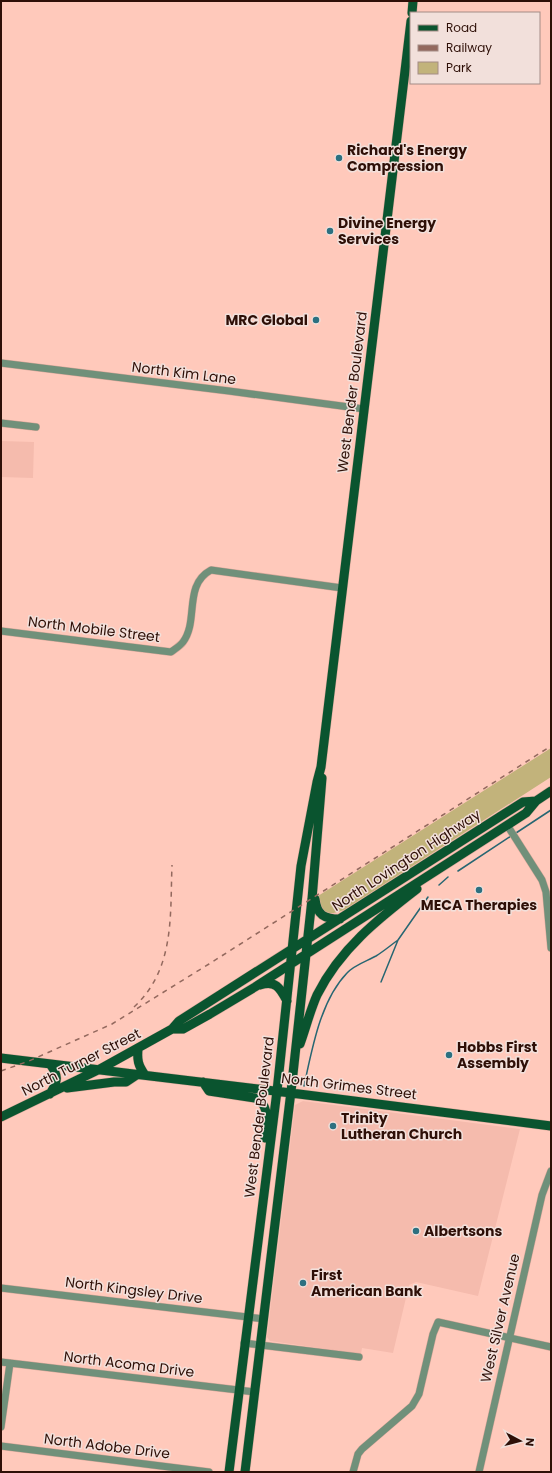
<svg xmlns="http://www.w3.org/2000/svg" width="552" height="1473" font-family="Poppins,sans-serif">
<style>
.built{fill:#f5bbad}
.green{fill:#c2b37b}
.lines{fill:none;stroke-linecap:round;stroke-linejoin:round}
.stream{stroke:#276672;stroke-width:1.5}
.minor-casing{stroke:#d9a89b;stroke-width:8}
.major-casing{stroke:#d9a89b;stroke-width:10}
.minor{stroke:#70907a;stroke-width:7}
.major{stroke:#0a542f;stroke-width:9}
.rail{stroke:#93695e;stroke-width:1.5;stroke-dasharray:5 5;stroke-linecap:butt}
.poi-dot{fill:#2c7080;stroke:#f2e0db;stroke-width:1.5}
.labels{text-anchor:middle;stroke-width:3;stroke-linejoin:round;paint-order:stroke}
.poi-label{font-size:14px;font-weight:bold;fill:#2e0f07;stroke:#f2e0db;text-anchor:start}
.street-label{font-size:14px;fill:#2e0f07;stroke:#f2e0db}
</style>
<rect width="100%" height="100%" fill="#ffc9bb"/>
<path class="built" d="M1,441L34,442L33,478L1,477Z
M303,1101L520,1129L478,1296L416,1282L409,1285L393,1353L362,1348L361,1354L270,1341L267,1337L295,1105Z"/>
<path class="green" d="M551,748V777L344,910C335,913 330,915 321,911L318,896Z"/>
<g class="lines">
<path class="stream" d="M516,833L551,810
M458,871L511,836
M439,885L448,877
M381,982L398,940L428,897
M304,1086C312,1050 320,1001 347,973C354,965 367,961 376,956C384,951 391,945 398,940"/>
<g class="minor-casing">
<path id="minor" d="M1,363L229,391L364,409
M1,423L36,427
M1,631L171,652C175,649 180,646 183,642C199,621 183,585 211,570L342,588
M507,825L542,880L546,892L551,948
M1,1288L264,1319
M244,1343L359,1357
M1,1362L255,1392
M1,1427L10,1363
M1,1446L209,1472
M353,1472L358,1454L362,1449L412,1406L419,1394L433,1334L438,1322L551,1347
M479,1472L542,1195L551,1171"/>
</g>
<g class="major-casing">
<path id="major" d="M412,13L413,1
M315,899C317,915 324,919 340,919
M260,985C276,980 280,988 287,1001
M172,1029H183L210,1014L255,987L526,813L536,801L551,791
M300,1044C306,1027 310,1011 317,995C340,949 378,919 417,889
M138,1049C137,1060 138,1065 145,1075
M1,1058L291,1093L551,1126
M203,1082L209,1091L255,1098C271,1105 266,1123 265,1138
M67,1088L114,1082H126L138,1074
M50,1094C58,1081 59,1076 50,1064
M1,1117L100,1069L172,1029L179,1021L504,814L523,802L536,801
M229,1472L277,1091L301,866L317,782L321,767L411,21
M245,1472L292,1083L312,899L322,778"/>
</g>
<use href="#minor" class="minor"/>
<use href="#major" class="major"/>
<path class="rail" d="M134,1007C175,969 170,916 172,865
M1,1071L29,1061L112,1024L209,964L551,746"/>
</g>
<g class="poi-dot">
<circle cx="339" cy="158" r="4"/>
<circle cx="330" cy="231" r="4"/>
<circle cx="316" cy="320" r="4"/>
<circle cx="479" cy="890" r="4"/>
<circle cx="449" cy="1055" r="4"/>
<circle cx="333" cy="1126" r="4"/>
<circle cx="416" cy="1231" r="4"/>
<circle cx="303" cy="1283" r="4"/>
</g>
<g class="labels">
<g class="poi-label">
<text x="347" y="155">Richard's Energy<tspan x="347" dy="16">Compression</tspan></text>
<text x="338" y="228">Divine Energy<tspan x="338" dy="16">Services</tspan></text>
<text x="308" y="325" text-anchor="end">MRC Global</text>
<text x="479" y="910" text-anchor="middle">MECA Therapies</text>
<text x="457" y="1052">Hobbs First<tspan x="457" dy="16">Assembly</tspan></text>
<text x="341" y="1123">Trinity<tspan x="341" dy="16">Lutheran Church</tspan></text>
<text x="424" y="1236">Albertsons</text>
<text x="311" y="1280">First<tspan x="311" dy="16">American Bank</tspan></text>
</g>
<g class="street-label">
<text transform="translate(184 373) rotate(7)" y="5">North Kim Lane</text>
<text transform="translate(352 392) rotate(-83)" y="5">West Bender Boulevard</text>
<text transform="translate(94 629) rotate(7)" y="5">North Mobile Street</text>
<text transform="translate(406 860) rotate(-33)" y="5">North Lovington Highway</text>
<text transform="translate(81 1062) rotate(-27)" y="5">North Turner Street</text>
<text transform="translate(349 1086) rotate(7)" y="5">North Grimes Street</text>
<text transform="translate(259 1117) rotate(-83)" y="5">West Bender Boulevard</text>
<text transform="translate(134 1290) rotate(7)" y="5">North Kingsley Drive</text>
<text transform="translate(500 1318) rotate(-77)" y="5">West Silver Avenue</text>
<text transform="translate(129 1364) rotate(7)" y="5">North Acoma Drive</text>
<text transform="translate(107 1446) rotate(7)" y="5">North Adobe Drive</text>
</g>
</g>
<rect width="552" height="1473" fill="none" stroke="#2e0f07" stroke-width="4"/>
<rect x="410" y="12" width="130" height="72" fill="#f2e0db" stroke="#a48c86"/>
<rect x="418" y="25" width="20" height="6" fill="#0a542f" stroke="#a48c86"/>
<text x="446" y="32" font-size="12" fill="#2e0f07">Road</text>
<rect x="418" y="45" width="20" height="6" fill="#93695e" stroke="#a48c86"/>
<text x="446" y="52" font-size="12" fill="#2e0f07">Railway</text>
<rect x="418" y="62" width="20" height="12" fill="#c2b37b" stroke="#a48c86"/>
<text x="446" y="72" font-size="12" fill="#2e0f07">Park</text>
<g transform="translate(520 1441) rotate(97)" stroke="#f2e0db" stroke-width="3" paint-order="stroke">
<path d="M0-3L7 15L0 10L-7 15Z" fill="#2e0f07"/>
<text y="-6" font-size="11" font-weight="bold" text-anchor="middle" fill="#2e0f07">N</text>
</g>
</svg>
